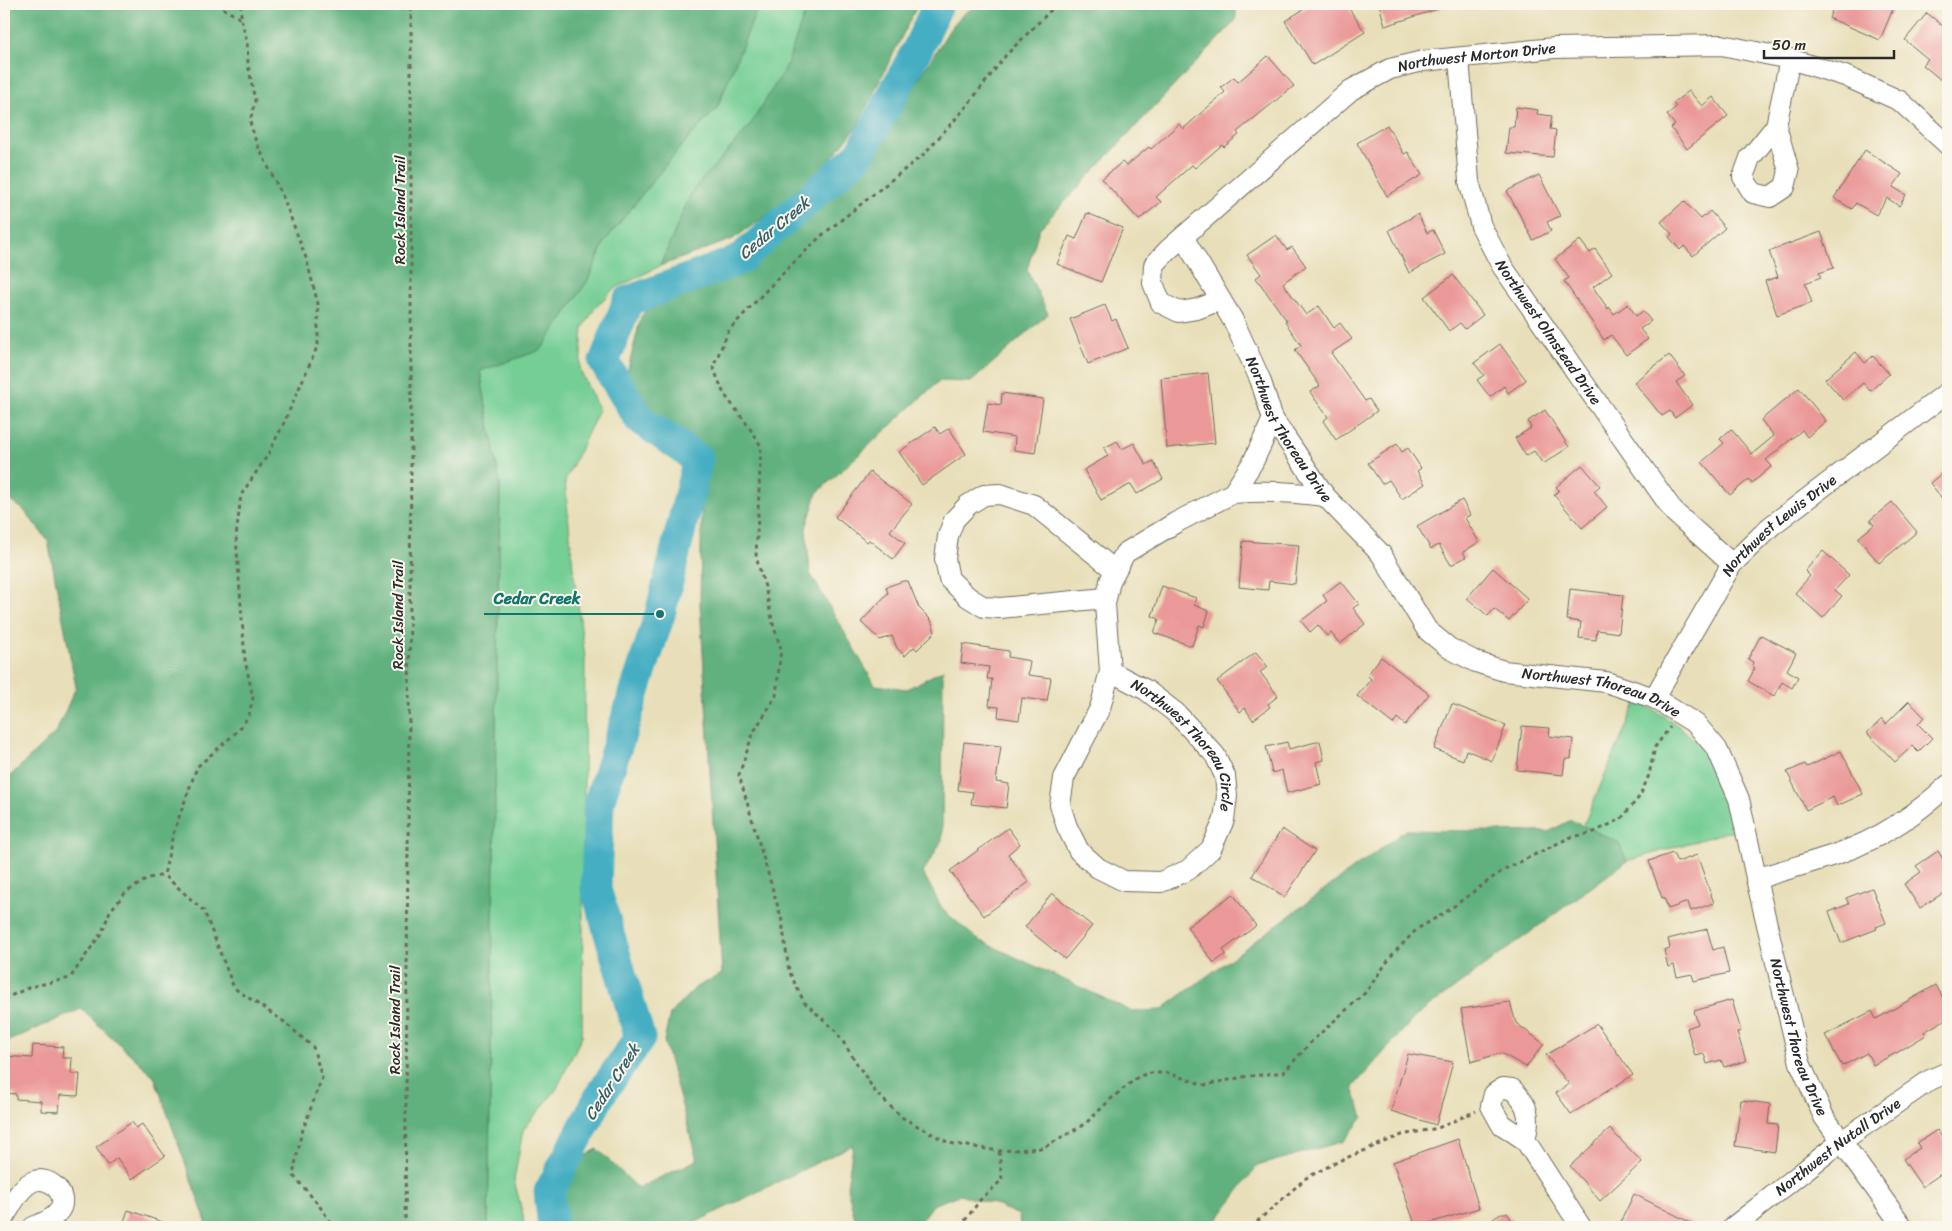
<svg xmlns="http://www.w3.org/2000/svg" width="1952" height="1231" viewBox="0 0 1952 1231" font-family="Sriracha,sans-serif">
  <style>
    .green { fill: #75ce94; stroke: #507c60 }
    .forest { fill: #60b17e; stroke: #466e54 }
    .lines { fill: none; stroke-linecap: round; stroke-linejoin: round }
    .river { stroke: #44aec3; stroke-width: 31 }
    .building { fill: #ea9998 }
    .street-casing { stroke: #6d6a5d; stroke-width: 22 }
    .path { stroke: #6d6a5d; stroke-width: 3; stroke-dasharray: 4 4; stroke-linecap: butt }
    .street { stroke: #fff; stroke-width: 20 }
    .labels { text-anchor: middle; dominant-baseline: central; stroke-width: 4; stroke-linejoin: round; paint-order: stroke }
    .street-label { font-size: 15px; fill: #2b2b2b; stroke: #fbf7ec }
    .water-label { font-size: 16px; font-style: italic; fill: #355f68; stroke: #fbf7ec }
    .leader { fill: none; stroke: #0f766e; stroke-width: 2 }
    .callout-dot { fill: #0f766e; stroke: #fbf7ec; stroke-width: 2 }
    .callout-label { font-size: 16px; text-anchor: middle; font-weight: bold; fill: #0f766e; stroke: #fbf7ec; stroke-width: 4; stroke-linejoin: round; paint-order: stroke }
  </style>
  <rect width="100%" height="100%" fill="#fbf7ec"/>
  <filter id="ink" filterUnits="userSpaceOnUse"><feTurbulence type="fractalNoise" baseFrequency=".02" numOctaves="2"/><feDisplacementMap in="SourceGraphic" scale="10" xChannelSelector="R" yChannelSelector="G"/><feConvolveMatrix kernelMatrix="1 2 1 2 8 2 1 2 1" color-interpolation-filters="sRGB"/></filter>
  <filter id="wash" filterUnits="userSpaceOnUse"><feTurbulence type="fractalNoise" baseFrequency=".0096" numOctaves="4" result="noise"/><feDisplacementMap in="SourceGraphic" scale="20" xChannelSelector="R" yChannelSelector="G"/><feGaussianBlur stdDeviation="1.12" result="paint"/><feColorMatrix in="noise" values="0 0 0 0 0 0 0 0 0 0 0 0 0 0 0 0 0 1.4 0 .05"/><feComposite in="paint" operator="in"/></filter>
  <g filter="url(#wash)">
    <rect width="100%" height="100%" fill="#e8dfba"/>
    <path class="green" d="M759,4H808L787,67L749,127L692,191L660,266L614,289L595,308L583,328L580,370L599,410L565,481L573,568L585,657L582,1036L556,1090L523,1130L514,1180L523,1215L524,1227H488L500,485L480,371L541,349L588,280L605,241L676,152L717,108Z
      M1637,701C1671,718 1705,741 1720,778C1726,794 1729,813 1734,830L1627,861L1618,842L1583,826Z"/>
    <path class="forest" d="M4,4H759L717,108L676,152L605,241L588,280L541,350L480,371L500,485L488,1227H208L154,1076L81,1009L4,1043V782L56,732L76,687L48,541L23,509L4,497Z
      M808,4H918L856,128L824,167L780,206L733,239L660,266L692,191L749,127L786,67Z
      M1018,4H1236V20L1039,229L1027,270L1048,314L971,382L939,381L817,493L806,528L810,573L875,685L907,689L943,670L942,840L923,873L943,910L977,939L1131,1011L1161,1010L1406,830L1548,832L1571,820L1618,842L1627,861L1415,1017L1353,1087L1363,1117L1344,1141L1257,1166L1212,1227H1020L1019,1215L991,1203L959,1195L932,1205L919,1223L913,1227H857L847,1187L853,1145L686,1227H560C561,1205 561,1175 580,1160C585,1156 592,1152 597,1149L638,1188L697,1160L664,1041L670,1014L696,987L722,974L700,603L702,491L678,463L638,403L627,373L641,317L653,301L741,268L820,204L869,158L952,26C957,21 964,12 970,10C983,4 1007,11 1018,4Z"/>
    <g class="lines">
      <path class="river" d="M553,1227L549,1192L602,1092L640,1038L596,889L599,802L660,614L698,459L640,420L604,362L628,301L739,260L860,154L919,46L938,4"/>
    </g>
    <g id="blocks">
      <path class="building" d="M1312,4H1346L1365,32L1313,65L1285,21Z
        M1379,4H1441V8L1385,26Z
        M1835,4H1895L1880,40L1829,18Z
        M1927,13L1948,30V86L1923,65L1928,59L1905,40Z
        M1268,56L1294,86L1237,132L1239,135L1224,147L1222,145L1195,168L1192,165L1156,197L1161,202L1139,220L1102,179L1122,162L1126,166L1149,147L1151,149L1179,124L1183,129L1225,92L1221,87L1234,77L1238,82Z
        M1689,91L1702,106L1713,97L1728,116L1687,149L1671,128L1675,125L1667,115L1676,107L1673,103Z
        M1516,107L1538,110L1537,114L1552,116L1550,129L1556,130L1553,157L1506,153L1509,127H1514Z
        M1387,125L1404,154L1408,152L1422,175L1387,196L1357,143Z
        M1865,150L1902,174L1893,187L1906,195L1899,206L1887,198L1876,215L1856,203L1852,209L1834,198Z
        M1539,175L1560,216L1547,222L1551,231L1533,240L1507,191Z
        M1684,201L1701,219L1710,211L1725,228L1693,256L1684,246L1680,250L1669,237L1672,234L1661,222Z
        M1087,213L1123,228L1101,282L1057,264L1069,236L1076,239Z
        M1418,214L1427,233L1433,230L1445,254L1409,273L1389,230Z
        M1821,232L1834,268L1819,273L1821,277L1805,283L1812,303L1777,315L1765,281L1778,277L1769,251Z
        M1276,235L1287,250L1292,247L1306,266L1283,283L1306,315L1319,306L1334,328L1340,323L1352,339L1331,353L1365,401L1369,399L1377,411L1336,440L1323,421L1328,417L1310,392L1320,386L1295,350L1301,345L1285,322L1287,321L1256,278L1261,274L1247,255Z
        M1580,240L1590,253L1595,249L1612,273L1593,287L1608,309L1609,307L1614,314L1628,304L1636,316L1643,311L1651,321L1640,329L1648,339L1626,355L1611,335L1604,340L1564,281L1569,278L1555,259Z
        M1453,275L1483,315L1465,329L1460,323L1449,331L1424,297Z
        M1105,305L1112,321L1116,319L1128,348L1088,364L1070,319Z
        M1500,344L1526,380L1508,393L1504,386L1490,397L1477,380L1484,375L1474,363Z
        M1856,352L1865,363L1873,356L1889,374L1870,391L1863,383L1843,400L1825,379Z
        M1669,355L1685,376L1676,382L1692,405L1675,418L1670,411L1662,416L1634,382Z
        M1208,373L1215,443L1167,448L1161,378Z
        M1799,388L1826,421L1807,437L1802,430L1766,460L1772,466L1752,483L1749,479L1730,495L1702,462L1724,443L1720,439L1731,429L1752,454L1774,436L1761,420Z
        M1002,393L1043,399L1035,453L1014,450L1015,437L983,432L988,403L1001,405Z
        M1545,410L1569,447L1543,464L1534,451L1526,456L1515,438L1531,428L1528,421Z
        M935,427L940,434L949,428L966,454L922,485L899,452Z
        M1117,441L1122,449L1134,443L1146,465L1153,461L1163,479L1137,494L1131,484L1101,500L1084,470L1108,456L1104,448Z
        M1397,444L1402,452L1408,448L1421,468L1417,471L1425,484L1402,499L1389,480L1382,484L1368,463Z
        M1582,465L1600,486L1594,491L1607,507L1582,528L1554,495L1559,490L1556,487Z
        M1948,468V506L1930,483Z
        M870,472L912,504L890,531L905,543L893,559L869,540L867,542L835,517Z
        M1462,500L1470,515L1465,518L1479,542L1463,552L1466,557L1451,565L1439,545L1431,549L1417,526Z
        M1892,502L1917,532L1879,563L1858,538L1874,525L1870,520Z
        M1243,541L1299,545L1295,584L1269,581L1268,590L1239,587Z
        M1823,551L1849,575L1835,590L1842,596L1823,618L1795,593L1810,576L1805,571Z
        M1493,568L1528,599L1509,621L1494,609L1488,616L1467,598Z
        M903,581H908L919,608L931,620L935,632L917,650L914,647L905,656L897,648L892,636L880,640L861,622L888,593L886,587Z
        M1341,581L1359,604L1353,608L1365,624L1340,644L1331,633L1327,636L1318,625L1310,632L1301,621L1327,601L1323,595Z
        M1162,586L1196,598L1194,605L1209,611L1204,627L1199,625L1192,646L1154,633L1159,619L1152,616Z
        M1570,589L1623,595L1619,633L1597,630L1596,640L1579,638L1581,622L1567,620Z
        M1761,635L1796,653L1787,670L1798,677L1792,688L1782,682L1774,696L1748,681L1755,668L1752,665L1753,662L1748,659Z
        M963,644L1009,651L1008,657L1030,661L1028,675L1051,678L1047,701L1022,698L1019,720L998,717L999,707L989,706L992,679H987L989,667L961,663Z
        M1256,652L1268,667L1260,672L1278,696L1268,704L1270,707L1253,720L1245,708L1240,712L1217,681Z
        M1381,657L1429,694L1405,725L1397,718L1393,724L1357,696L1371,679L1367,675Z
        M1909,701L1924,717L1918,724L1932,738L1918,752L1912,746L1895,762L1867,733L1882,719L1886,724Z
        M1452,704L1506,725L1492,761L1466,750L1463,760L1434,749Z
        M1522,726L1550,728L1549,736L1573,739L1571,759H1565L1563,775L1517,770Z
        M1320,741L1324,760L1316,762L1321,784L1287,793L1282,770L1272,773L1266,747L1287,742L1289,749Z
        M964,742L1001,746L996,782L1009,784L1006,808L971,804L973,792L958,790Z
        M1841,751L1863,794L1837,806L1833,797L1806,810L1787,772L1805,764L1807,767Z
        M1008,828L1020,844L1008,854L1029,882L984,916L950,871Z
        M1282,829L1315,851L1285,897L1252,876Z
        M1938,851L1948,867V890L1920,908L1904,884L1921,872L1916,866Z
        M1673,853L1677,862L1697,855L1714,903L1691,911L1688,902L1668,909L1664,897L1662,898L1649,861Z
        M1872,888L1886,923L1876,927L1877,929L1841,943L1829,912L1849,904L1846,898Z
        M1052,893L1092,926L1065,959L1025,927Z
        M1233,894L1256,926L1223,950L1226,954L1214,963L1187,927Z
        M1707,929L1713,950L1723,947L1729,973L1694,981L1692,974L1677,977L1674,965L1668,967L1664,950L1670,948L1668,939Z
        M1936,985L1948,1007V1018L1924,1032L1926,1035L1898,1052L1873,1065L1867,1053L1842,1066L1825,1035L1872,1011L1876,1019Z
        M1732,1000L1741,1031L1737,1032L1746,1061L1724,1067L1721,1060L1707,1064L1704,1054L1695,1056L1687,1028L1698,1024L1694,1011Z
        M1510,1002L1516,1023L1544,1044L1526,1067L1501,1053L1471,1062L1461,1009Z
        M1597,1024L1633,1075L1571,1114L1556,1093L1569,1084L1546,1055Z
        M33,1045L63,1047L62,1058H72L71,1074H80L78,1096L60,1095L59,1112L41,1111V1101L16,1099V1094L4,1093V1056L32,1058Z
        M1408,1054L1453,1062L1436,1125L1391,1111Z
        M1741,1100L1770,1104L1768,1124L1778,1125L1775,1152L1735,1146Z
        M132,1122L136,1128L142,1124L165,1156L132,1179L117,1158L108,1165L96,1147Z
        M1610,1129L1642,1162L1600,1201L1570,1166Z
        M1937,1130L1948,1146V1169L1922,1187L1903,1159L1920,1148L1917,1143Z
        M1458,1139L1479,1208L1416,1227L1393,1162Z
        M1634,1194L1699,1227H1618Z
        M128,1210L171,1225L170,1227H122Z
        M1501,1213H1507L1516,1227H1483Z"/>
    </g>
  </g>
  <g filter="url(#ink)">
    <use href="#blocks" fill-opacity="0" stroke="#6d6a5d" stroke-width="1"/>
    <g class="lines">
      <g class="street-casing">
        <g id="street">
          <path id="s1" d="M1459,58L1469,181L1481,226L1502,266L1674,512L1732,564"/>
          <path d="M1776,126L1789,171L1785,187L1770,197L1753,193L1743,177L1750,158L1776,126L1790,59"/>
          <path id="s2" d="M1183,237L1234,322L1260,379L1273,419L1325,496L1381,554L1427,630L1449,648L1476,662L1504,671L1606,682L1654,698L1696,724L1717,749L1739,799L1758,887L1800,1063L1824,1117L1903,1227"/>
          <path id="s3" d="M1221,300L1197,309L1179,312L1161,303L1153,283L1154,265L1168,250L1351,90L1390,69L1423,61L1554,48L1722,45L1790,59L1845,76L1900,101L1948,145"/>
          <path d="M1233,493C1265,490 1294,492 1325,496"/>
          <path d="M1106,598L1000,608L984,607L968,597L949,579L945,559L948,536L954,520L968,505L984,495L1000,494L1034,505L1112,568L1114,573"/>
          <path id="s4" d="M1110,671L1146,690L1176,713L1215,755L1225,776L1227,796L1224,820L1211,849L1188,870L1161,882L1124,881L1098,868L1079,851L1067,827L1060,805L1064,778L1100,708L1110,671L1105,604L1110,581L1125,553L1175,523L1233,493L1253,462L1273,419"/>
          <path id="s5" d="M1654,698L1732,564L1771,526L1948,392"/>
          <path d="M1756,879C1789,868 1824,860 1855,847C1890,832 1920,811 1948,785"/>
          <path d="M1503,1088L1512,1089C1529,1105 1531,1117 1525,1140L1501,1124L1491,1106L1494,1094Z"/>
          <path d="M1525,1140L1581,1227"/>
          <path d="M4,1217C12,1205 20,1186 34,1181C50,1175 70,1196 59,1211C53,1220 42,1223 33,1227"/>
          <path id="s6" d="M1733,1227L1842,1141L1930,1080L1948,1072"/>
        </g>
      </g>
      <path class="path" d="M216,4L241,19
        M241,4V19L247,41L248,64L255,101L250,122L256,142L283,197L306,258L318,304V345L283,425L267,456L241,495L236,537L245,660L253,698L249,715L239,730L197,767L173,834L164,875L204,911L234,988L283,1021L313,1047L322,1078L301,1135L293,1175L318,1204L334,1227
        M1057,4L1006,55L967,106L924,154L821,236L776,280L729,330L713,367L724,394L747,424L761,446L756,557L765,587L773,624L781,649L776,696L753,733L739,775L782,921L789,971L804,1002L836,1031L876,1093L903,1118L949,1143L999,1151L1043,1148L1085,1124L1112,1098L1139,1076L1151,1073H1167L1205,1085L1243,1077L1284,1072L1313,1040L1366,992L1392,955L1417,929L1446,912L1503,870L1571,837L1592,833L1621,819L1640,796L1649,775L1655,747L1670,727
        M4,999L30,987L70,978L102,932L110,911L126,892L149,878L164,875
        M405,1227L411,464V4
        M960,1227L981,1199L1002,1180L999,1151
        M1251,1227L1306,1178L1341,1160L1402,1135L1438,1128L1476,1111"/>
      <use href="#street" class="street"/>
    </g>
  </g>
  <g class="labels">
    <g class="street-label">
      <text stroke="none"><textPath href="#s3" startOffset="499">Northwest Morton Drive</textPath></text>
      <text transform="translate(400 210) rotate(-90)">Rock Island Trail</text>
      <text stroke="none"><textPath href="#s1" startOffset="296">Northwest Olmstead Drive</textPath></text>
      <text stroke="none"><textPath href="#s2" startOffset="220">Northwest Thoreau Drive</textPath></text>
      <text stroke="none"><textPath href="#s5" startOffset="216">Northwest Lewis Drive</textPath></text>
      <text transform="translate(398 615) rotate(-90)">Rock Island Trail</text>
      <text stroke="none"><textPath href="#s2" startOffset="655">Northwest Thoreau Drive</textPath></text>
      <text stroke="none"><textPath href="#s4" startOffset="110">Northwest Thoreau Circle</textPath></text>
      <text transform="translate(395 1020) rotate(-90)">Rock Island Trail</text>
      <text stroke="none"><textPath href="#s2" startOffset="1090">Northwest Thoreau Drive</textPath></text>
      <text stroke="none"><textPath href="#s6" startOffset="132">Northwest Nutall Drive</textPath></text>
    </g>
    <g class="water-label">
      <text transform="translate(774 228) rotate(-40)">Cedar Creek</text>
      <text transform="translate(612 1082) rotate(-57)">Cedar Creek</text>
    </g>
  </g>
  <path class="leader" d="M660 614L591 614H484"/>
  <circle class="callout-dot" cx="660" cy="614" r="5"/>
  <g class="callout-label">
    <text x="537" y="604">Cedar Creek</text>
  </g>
  <rect width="1952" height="1231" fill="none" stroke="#fbf7ec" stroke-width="20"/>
  <path d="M1764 50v8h130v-8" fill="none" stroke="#2b2b2b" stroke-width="2.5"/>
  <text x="1772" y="50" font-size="15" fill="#2b2b2b" stroke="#fbf7ec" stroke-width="4" paint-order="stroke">50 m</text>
</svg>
